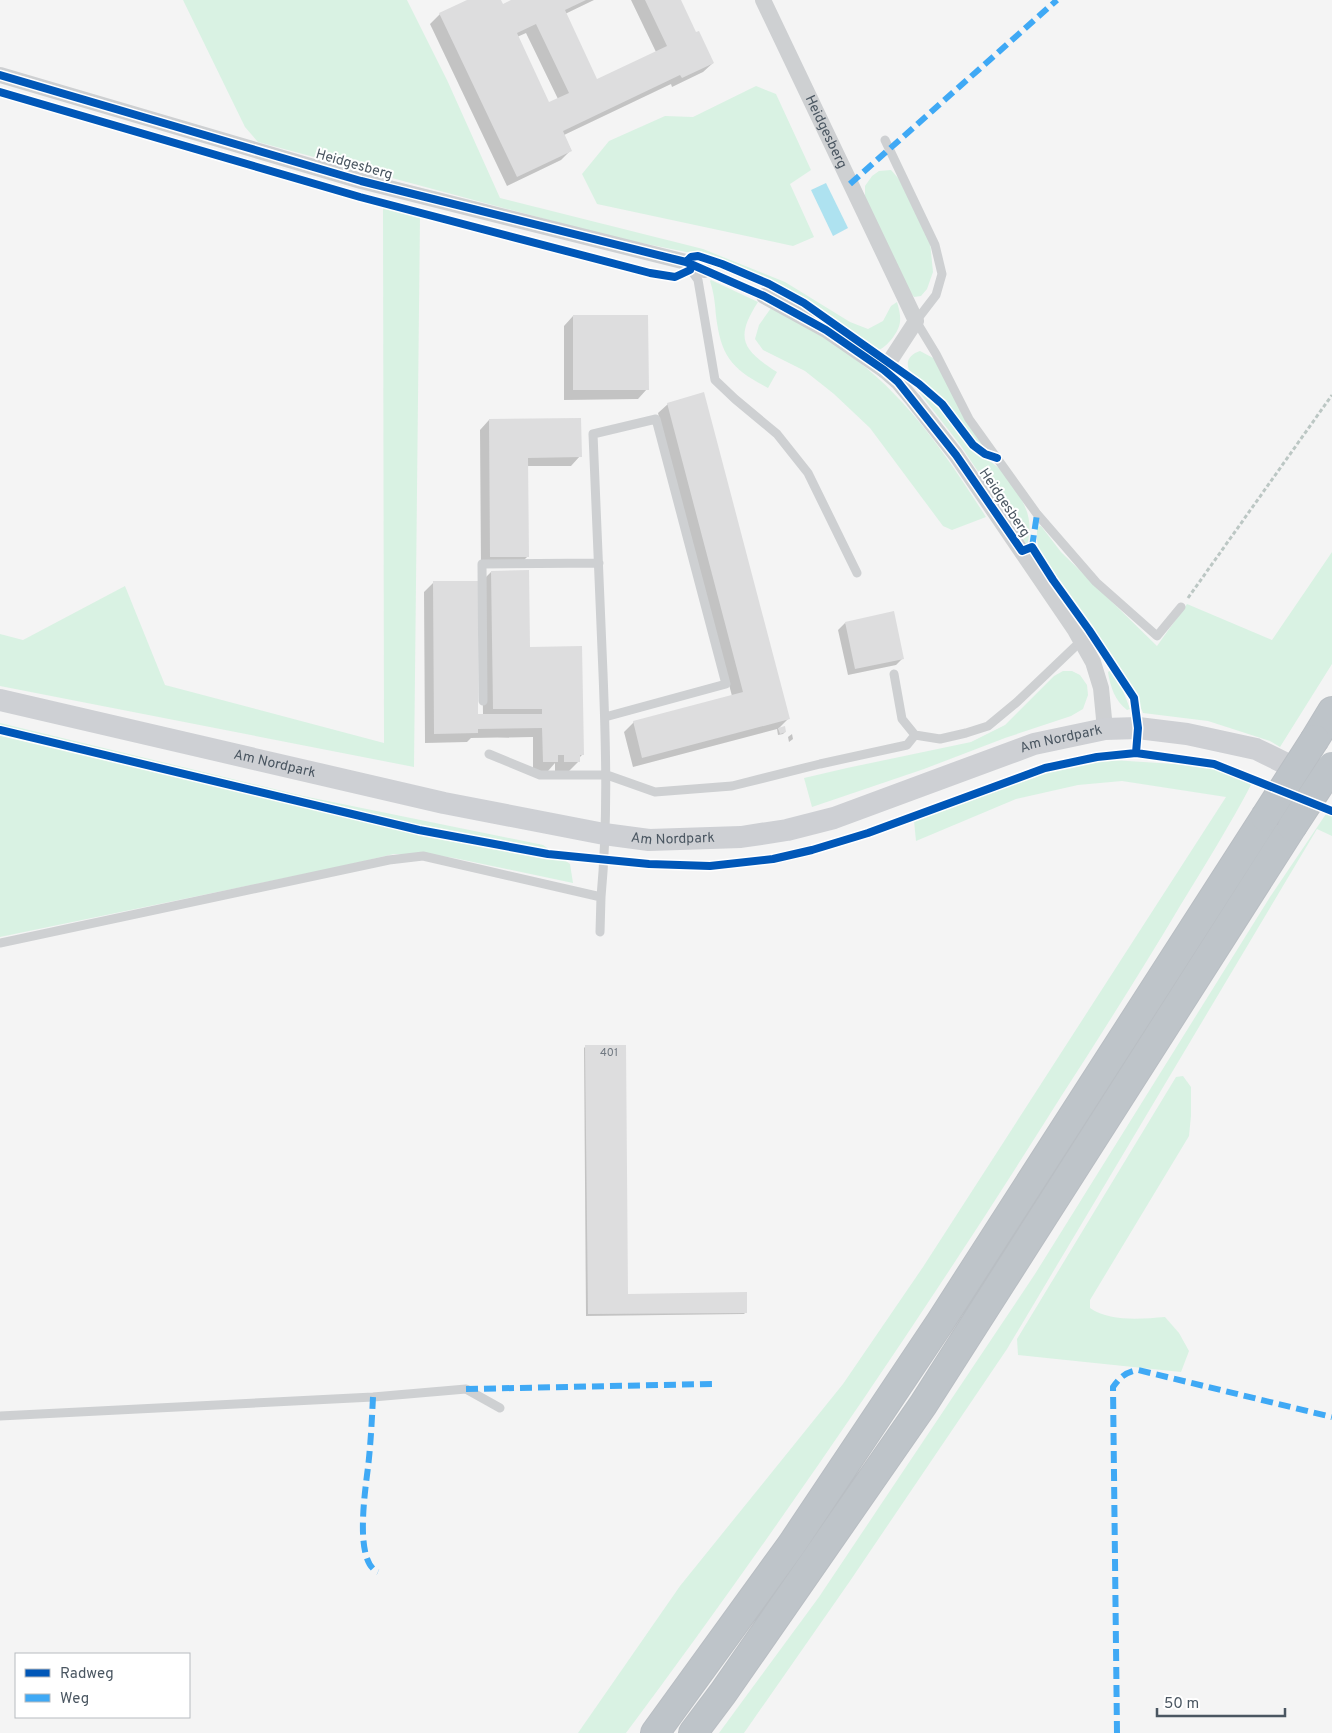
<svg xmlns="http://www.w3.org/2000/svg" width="1332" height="1733" viewBox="0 0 1332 1733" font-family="Overpass,sans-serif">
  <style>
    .green { fill: #d9f2e3 }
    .water { fill: #aee2f0 }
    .shadow { fill: #0003; fill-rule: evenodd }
    .building { fill: #ddddde; fill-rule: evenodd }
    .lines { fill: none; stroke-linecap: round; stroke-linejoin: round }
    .highway-casing { stroke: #b9bec3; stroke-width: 30 }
    .path { stroke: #bcc7c4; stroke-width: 3; stroke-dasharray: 4 2.5; stroke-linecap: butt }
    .lane { stroke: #ced0d2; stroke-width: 9 }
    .street { stroke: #ced0d2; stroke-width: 16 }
    .secondary { stroke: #ced0d4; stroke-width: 22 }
    .highway { stroke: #bec4c9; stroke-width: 28 }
    .highway-bridge-casing { stroke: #b9bec3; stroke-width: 30; stroke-linecap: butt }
    .highway-bridge { stroke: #bec4c9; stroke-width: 28 }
    .quiet { stroke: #3fa9f5; stroke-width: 6; stroke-dasharray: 12 6; stroke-linecap: butt }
    .cycleway-casing { stroke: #fff; stroke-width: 11 }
    .cycleway { stroke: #0057b8; stroke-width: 8 }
    .labels { text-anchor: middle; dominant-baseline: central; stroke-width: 4; stroke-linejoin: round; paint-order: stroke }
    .number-label { font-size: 11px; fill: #707881 }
    .street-label { font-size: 14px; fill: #4a5661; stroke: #fff }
  </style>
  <rect width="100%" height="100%" fill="#f4f4f4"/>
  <path class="green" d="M183,0H407L447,80L500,198L703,249L785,282L850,322L868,329L883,321L891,306L897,302C902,319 902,326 891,340C887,344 884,348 878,350L834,318L791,292L743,270L706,256L612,237L258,142L245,127Z
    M756,86L776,94L811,170L790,184L814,237L793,246L597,204L582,174L609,141L665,116L693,117Z
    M891,170L899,179L930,242L933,272L927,289L921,296L914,297L908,289L865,205V186L872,176L879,171Z
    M383,207L420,216L414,767L0,686V634L23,640L125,586L165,685L384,743Z
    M711,280L758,302C734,339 743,350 777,372L768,388C732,369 721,357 716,316C715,303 714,293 710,281Z
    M771,308L776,309C799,323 823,336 844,351C905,393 947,456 986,517L952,530L943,526L870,428L834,394L805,371L763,350L755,339L759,325Z
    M920,351L935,359L968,424L985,449L978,447L953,412L938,395L925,386L909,370C905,360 911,354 920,351Z
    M919,392H923C942,406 953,425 968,443C976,453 985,457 995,465C1002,470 1007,478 1012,485C1026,504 1034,521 1027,545L961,446Z
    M1041,526L1061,552L1157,646L1187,604L1272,640L1332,552V664L1280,747L1270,741L1208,721L1143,713L1132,687L1118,664L1039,551L1037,540V527Z
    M1111,670L1120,683L1130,709L1127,710C1115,701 1110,686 1108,672Z
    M1063,671H1072L1080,675L1087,685L1088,695L1083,709L1071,716L1005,738L924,769L812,807L804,778L847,768L971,742L1005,725L1054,676Z
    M0,723L303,796L543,845L570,864L573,883L454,858L433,855L394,854L338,867L0,937Z
    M1112,760L1175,764L1212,768L1252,783C1230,825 1205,865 1180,906C1142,970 1102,1033 1062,1095C925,1313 780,1526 626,1733H578L680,1586L843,1384L923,1267L1226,797L1122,781L1078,785L1016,799L916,841L914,821L1040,774L1069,766Z
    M1328,811L1332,813V836L1317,829L1007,1349L850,1581L744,1733H719L819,1597L1035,1274L1270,897Z
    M1183,1076L1191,1087V1116L1189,1136L1090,1300V1308C1110,1322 1141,1319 1165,1317L1179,1333L1189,1351L1181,1372L1018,1355L1017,1339L1176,1077Z"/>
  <path class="water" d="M826,183L848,228L833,236L811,190Z"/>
  <path class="shadow" d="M470,0H499L502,6L514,0H594L565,14L597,81L656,52L631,0H679L695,34L713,63L703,72L672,87L671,84L564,135L571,150L561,160L507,186L430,24L440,14ZM526,33L558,99L549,104L517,37Z
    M573,316L647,389L638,399L564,400V326Z
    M668,404L788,719L778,729L785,732L783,734L778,735L777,729L633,767L624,732L634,722L732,696L658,413Z
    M489,420L580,456L571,466H527L528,556L518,566H481L480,430Z
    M491,572L583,754L579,758V761L569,771H555V763L548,771H533V737L471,738L467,742L425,743L424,592L434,582L477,715H483L481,582Z
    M845,623L903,658L896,665L848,675L838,630Z
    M792,734L793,739L789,742L788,737Z
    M586,1046L627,1295L746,1312L744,1314L586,1316L584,1048Z"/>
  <path class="building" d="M467,0H501L503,4L511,0H586L565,10L597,79L667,46L645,0H681L696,32L699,31L714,63L682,78L680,75L563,131L572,151L517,177L439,13ZM536,24L569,93L549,102L517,33Z
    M573,315H648L649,390H573Z
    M704,392L790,719L642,758L633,721L743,692L667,403Z
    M581,418L582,457L528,458L529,557H490L489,419Z
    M529,570L530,647L582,646L584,755H580V762H564V755H558V762H543L542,728L478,729V733L434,734L433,581H478V714H542V709H493L491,571Z
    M894,611L904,659L855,669L845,622Z
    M785,726L786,732L780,734L778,728Z
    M585,1045H626L628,1294L747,1292V1313L588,1314Z"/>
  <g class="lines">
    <g class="highway-casing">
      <path id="highway" d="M1315,739L1332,711
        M655,1733L792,1544L941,1321L1265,817
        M693,1733L723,1693L923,1405L1292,827"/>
    </g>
    <path class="path" d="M1188,598L1332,395"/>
    <path class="lane" d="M885,140L935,245L942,274L936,295L916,321L936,354L969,419L1037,514L1096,582L1157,636L1181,607
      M688,266L698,280L715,380L735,399L777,434L808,473L857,573
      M894,674L902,719L915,735L940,739L966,733L988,726L1017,702L1081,641
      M483,701L482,564L599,563
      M489,754L540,775H607L655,792L732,786L820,764L907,745L915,735
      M600,932L601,897
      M0,943L389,860L423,856L601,897C608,822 606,748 603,673C600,593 597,513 593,434L656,419L726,684L605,717
      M0,1416L373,1397L466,1389L500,1408"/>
    <g class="street">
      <path id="s1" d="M763,0L916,321L884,370"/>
      <path d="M0,75L361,181L686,262L704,270"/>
      <path d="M764,296L826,330L884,370L898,382L913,400L956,455L1075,630L1093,662L1101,688L1105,729"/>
    </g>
    <path class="secondary" id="s2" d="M0,700L444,803L604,834L649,840L741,837L787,830L834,818L1034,744L1105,729L1138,728L1187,734L1256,749L1311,776"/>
    <use href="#highway" class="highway"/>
    <g class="highway-bridge-casing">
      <path id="highway-bridge" d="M1265,817L1315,739
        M1292,827L1332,766"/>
    </g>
    <use href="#highway-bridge" class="highway-bridge"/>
    <path class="quiet" d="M850,184L1057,0
      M1032,547L1037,514
      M466,1389L712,1384
      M373,1397C372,1417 371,1438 369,1458C367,1481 352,1561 378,1572
      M1117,1733L1113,1387C1120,1377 1126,1372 1138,1370L1332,1417"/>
    <g class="cycleway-casing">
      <path id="cycleway" d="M0,75L361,181L686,262L764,296L826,330L884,370L898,382L956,455L1022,551L1032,547L1053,580L1089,630L1134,698L1138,728L1136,753
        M0,92L360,197L650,273L675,277L690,270
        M686,262L691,257L698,256L722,264L769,284L804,303L919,384L942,404L973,445L985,454L997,458
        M0,730L419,830L548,854L649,864L710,866L773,859L812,850L868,833L1045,768L1097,757L1136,753L1214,764L1332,811"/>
    </g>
    <use href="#cycleway" class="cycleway"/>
  </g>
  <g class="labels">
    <g class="number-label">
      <text x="609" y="1053">401</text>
    </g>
    <g class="street-label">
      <text stroke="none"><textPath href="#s1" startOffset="146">Heidgesberg</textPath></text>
      <text transform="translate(354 165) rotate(16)">Heidgesberg</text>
      <text transform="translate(1004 503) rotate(56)">Heidgesberg</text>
      <text stroke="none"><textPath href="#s2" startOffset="1092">Am Nordpark</textPath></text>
      <text stroke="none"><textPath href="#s2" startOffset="282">Am Nordpark</textPath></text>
      <text stroke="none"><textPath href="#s2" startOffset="688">Am Nordpark</textPath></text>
    </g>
  </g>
  <rect x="15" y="1653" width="175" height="65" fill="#ffffff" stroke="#b7bbc0"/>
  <rect x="25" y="1669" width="25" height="8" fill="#0057b8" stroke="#b7bbc0"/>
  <text x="60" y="1678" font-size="15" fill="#4a5661">Radweg</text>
  <rect x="25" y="1694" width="25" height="8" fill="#3fa9f5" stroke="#b7bbc0"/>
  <text x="60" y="1703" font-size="15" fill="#4a5661">Weg</text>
  <path d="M1157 1708v8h128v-8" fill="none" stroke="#4a5661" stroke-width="2.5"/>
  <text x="1164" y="1708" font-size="15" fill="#4a5661" stroke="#ffffff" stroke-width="4" paint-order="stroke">50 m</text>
</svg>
